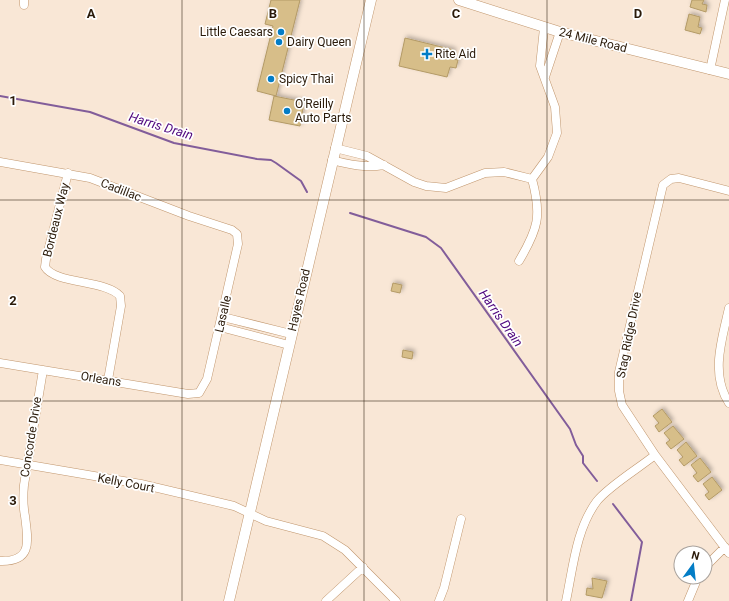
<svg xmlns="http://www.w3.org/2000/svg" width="729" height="601" viewBox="0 0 729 601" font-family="Roboto,sans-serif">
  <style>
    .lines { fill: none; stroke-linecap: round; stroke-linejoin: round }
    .stream { stroke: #825d9a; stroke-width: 2 }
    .building { fill: #d7be89; stroke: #b39a66; filter: url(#shadow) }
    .minor-casing { stroke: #c1966d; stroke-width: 9 }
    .tertiary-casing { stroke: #c1966d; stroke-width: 11 }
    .minor { stroke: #fff; stroke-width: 8 }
    .tertiary { stroke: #fff; stroke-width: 10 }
    .grid { fill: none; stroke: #2a1a09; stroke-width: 1; stroke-opacity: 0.55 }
    .poi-dot { fill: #037dc6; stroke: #fff; stroke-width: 1.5 }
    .labels { text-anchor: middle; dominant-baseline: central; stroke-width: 3.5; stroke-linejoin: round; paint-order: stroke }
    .poi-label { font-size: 12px; fill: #2a1a09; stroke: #fff; text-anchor: start }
    .street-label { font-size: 12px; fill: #2a1a09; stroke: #fff }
    .water-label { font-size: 13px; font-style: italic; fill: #50097f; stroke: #fff }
    .grid-label { font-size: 13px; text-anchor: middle; font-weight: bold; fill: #2a1a09; stroke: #fff; stroke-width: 3.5; stroke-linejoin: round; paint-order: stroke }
  </style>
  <defs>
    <filter id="shadow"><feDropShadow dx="2" dy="-2" stdDeviation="2" flood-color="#0004"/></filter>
  </defs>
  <rect width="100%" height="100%" fill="#f9e7d6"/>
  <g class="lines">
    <path class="stream" d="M0,96L90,112L174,143L257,159L271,160L276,163L301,181L307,192
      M350,213L426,237L441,248L570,429L576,445L583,456V463L597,481
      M613,504L642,542L631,601"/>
  </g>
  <path class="building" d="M271,0H300L276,96L257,91L273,26L265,24Z
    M692,0H704L702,4L707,5L706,12L690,7Z
    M689,14L700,17L698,27L702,28L700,34L685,30Z
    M405,38L454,50L452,59L458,60L456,68L450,67L447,77L399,66Z
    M274,96L304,102L300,126L269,120Z
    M393,283L402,285L400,293L391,291Z
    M403,350L413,352L412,359L402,357Z
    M662,409L672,422L659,432L655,426L659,423L653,416Z
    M673,426L684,439L671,449L666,443L670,440L664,433Z
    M686,442L697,456L684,466L679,460L683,457L677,450Z
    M700,458L711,472L698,482L693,476L697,473L691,465Z
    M712,477L722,490L709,500L705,495L709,492L703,484Z
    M592,578L607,581L602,598L586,595L587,588L593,589Z"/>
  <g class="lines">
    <g class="minor-casing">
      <path id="minor" d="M24,0V5
        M710,70L725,0
        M545,77L560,32
        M335,148L367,156L414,182L426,186L446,188L485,173L504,172L532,179
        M332,160C350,165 366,168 384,165
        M0,162L90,178L189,216L232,230L237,234L238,244L207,379L199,393L188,394L0,363
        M68,173L46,259L45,267C55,284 106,280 120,296L121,306L108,380
        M532,179L548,157L557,133L555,107L540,66L544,28
        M729,191L679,178L671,179L663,185L619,372V391L622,405L655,455L729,553
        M519,261C538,229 542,216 532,179
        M729,308C722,339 710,374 729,403
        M223,317L291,334
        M220,327L289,345
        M0,460L141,484L234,506L266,521L323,536L345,550L396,601
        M0,561C33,562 28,541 25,516C23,506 23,496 24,485L43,370
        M705,567L725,547
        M326,601L363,567
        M439,601L444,588L461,519
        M566,601C573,568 576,529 597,501C609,486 639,468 655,455
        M688,601L698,577"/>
    </g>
    <g class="tertiary-casing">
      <path id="tertiary" d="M459,0L560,32L729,74
        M229,601L371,0"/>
    </g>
    <use href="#minor" class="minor"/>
    <use href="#tertiary" class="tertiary"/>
  </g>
  <path class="grid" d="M182,0V601M364,0V601M547,0V601M0,200H729M0,401H729"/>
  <g class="poi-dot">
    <circle cx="281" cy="32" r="4"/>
    <circle cx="279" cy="42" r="4"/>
    <path d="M425 48h4v4h4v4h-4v4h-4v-4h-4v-4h4z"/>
    <circle cx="271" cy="79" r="4"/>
    <circle cx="287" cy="111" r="4"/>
  </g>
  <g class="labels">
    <g class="poi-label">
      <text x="273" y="32" text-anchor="end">Little Caesars</text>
      <text x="287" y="42">Dairy Queen</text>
      <text x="435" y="54">Rite Aid</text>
      <text x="279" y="79">Spicy Thai</text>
      <text x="295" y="104">O'Reilly<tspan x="295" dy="14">Auto Parts</tspan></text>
    </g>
    <g class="street-label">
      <text transform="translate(593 40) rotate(14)">24 Mile Road</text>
      <text transform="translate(121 190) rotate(21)">Cadillac</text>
      <text transform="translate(56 220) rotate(-76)">Bordeaux Way</text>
      <text transform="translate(299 300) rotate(-77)">Hayes Road</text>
      <text transform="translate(223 314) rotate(-77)">Lasalle</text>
      <text transform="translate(629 335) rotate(-79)">Stag Ridge Drive</text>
      <text transform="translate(101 379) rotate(9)">Orleans</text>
      <text transform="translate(31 437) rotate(-81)">Concorde Drive</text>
      <text transform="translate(126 483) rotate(11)">Kelly Court</text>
    </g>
    <g class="water-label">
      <text transform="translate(161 126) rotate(17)">Harris Drain</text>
      <text transform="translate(501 318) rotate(55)">Harris Drain</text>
    </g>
  </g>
  <g class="grid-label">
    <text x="91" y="18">A</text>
    <text x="273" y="18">B</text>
    <text x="456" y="18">C</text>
    <text x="638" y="18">D</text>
    <text x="13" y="105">1</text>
    <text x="13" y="305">2</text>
    <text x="13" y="505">3</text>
  </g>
  <g transform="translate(693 565) rotate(15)"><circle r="19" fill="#ffffff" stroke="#aaa39d"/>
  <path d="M0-3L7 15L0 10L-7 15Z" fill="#037dc6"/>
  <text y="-6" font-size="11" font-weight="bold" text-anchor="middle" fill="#2a1a09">N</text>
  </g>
</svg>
